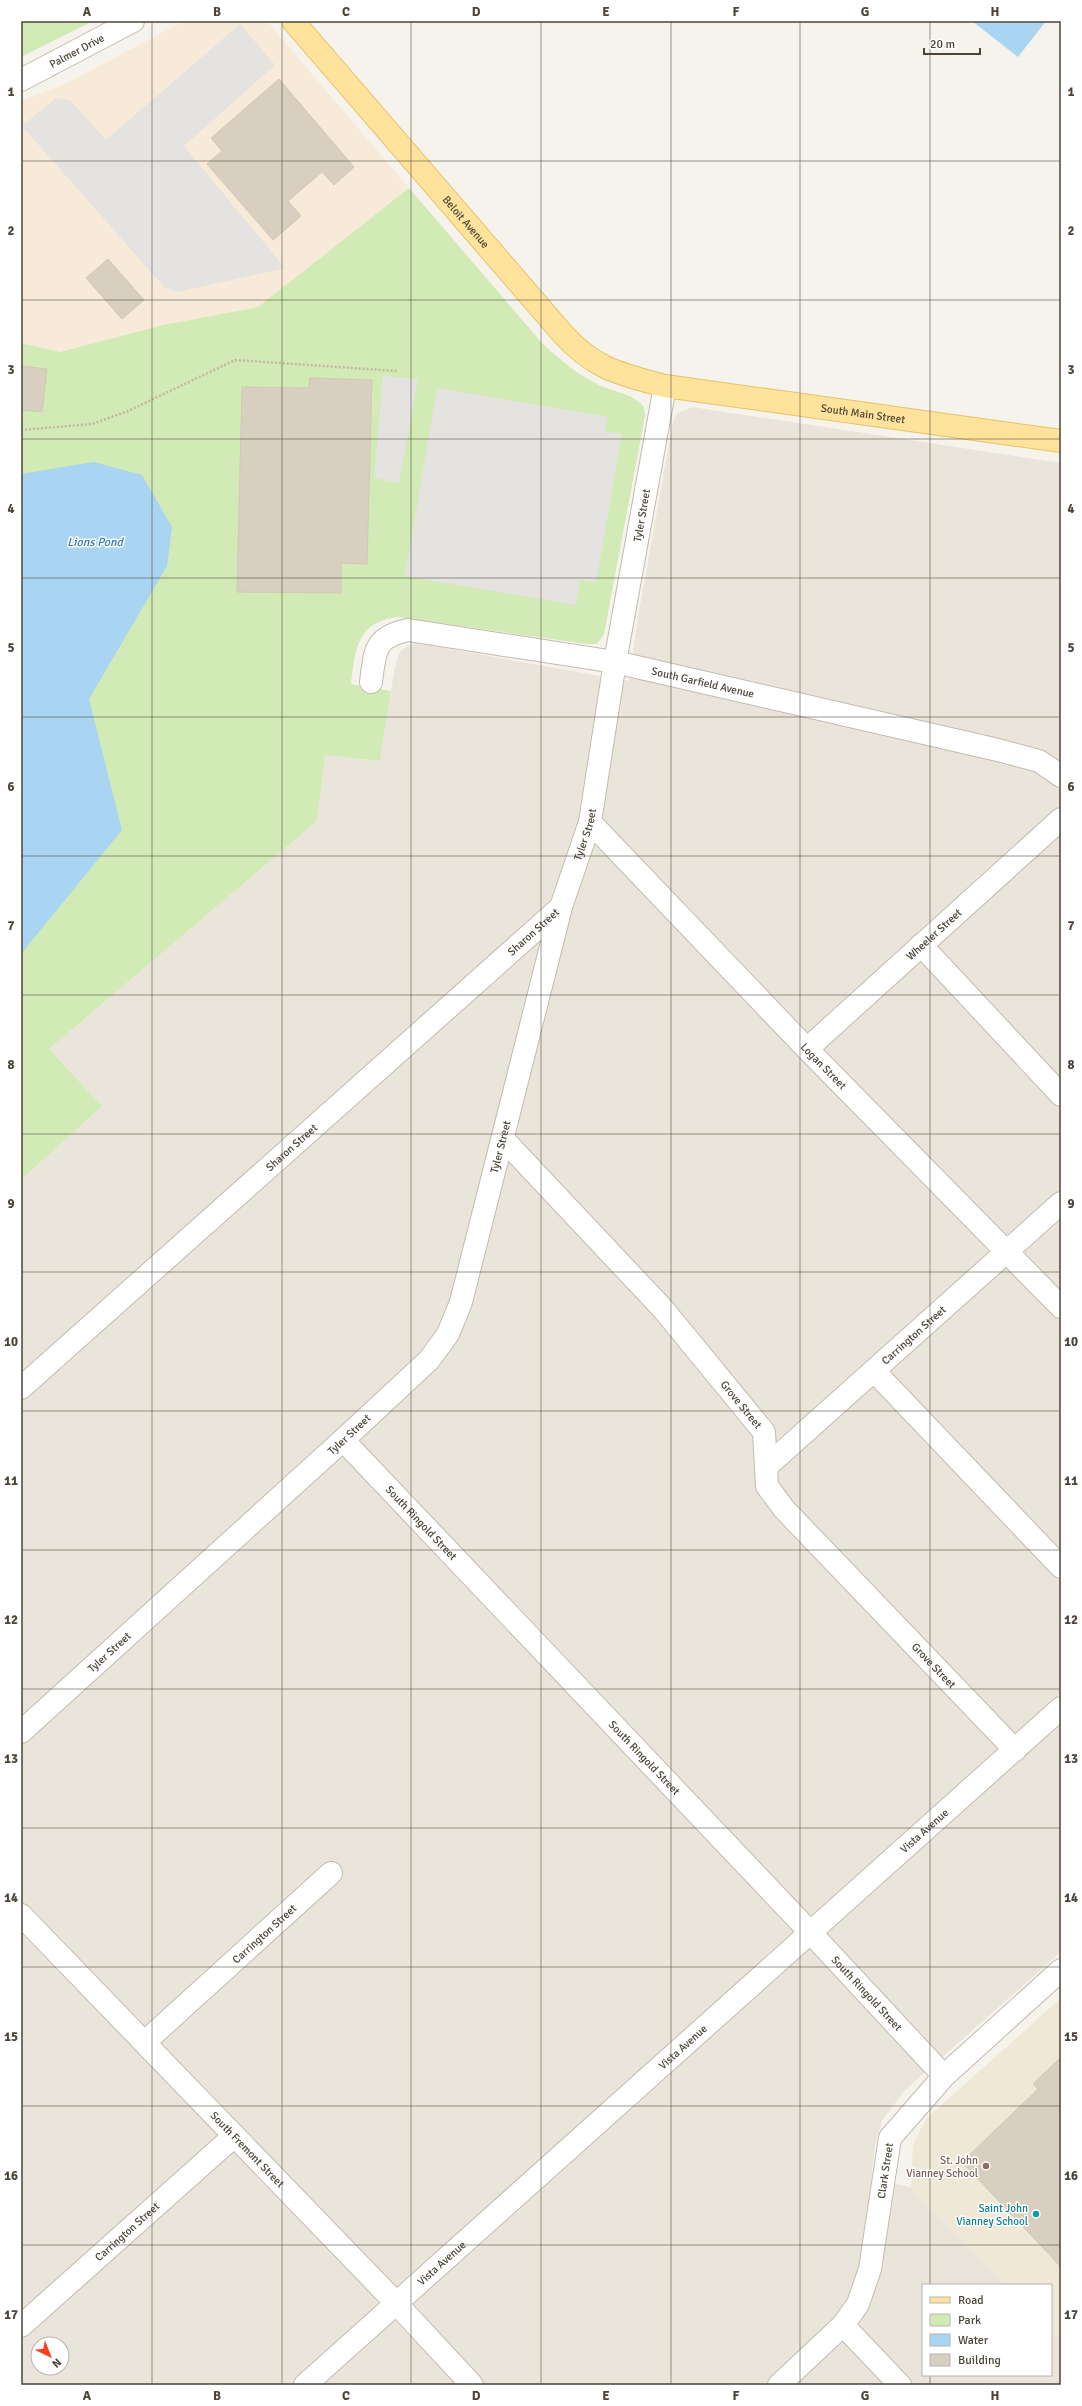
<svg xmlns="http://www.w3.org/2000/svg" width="1082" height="2406" viewBox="0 0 1082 2406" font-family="Signika,sans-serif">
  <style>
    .residential { fill: #eae5da; fill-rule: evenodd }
    .commercial { fill: #f7ead8 }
    .education { fill: #efe8d6 }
    .green { fill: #d2eab5 }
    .parking { fill: #e5e3e0 }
    .water { fill: #a9d4f2 }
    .building { fill: #d8cfc1; stroke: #d3c7b4 }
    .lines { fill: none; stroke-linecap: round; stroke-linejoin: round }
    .minor-casing { stroke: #c2bbae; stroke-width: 24 }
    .major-casing { stroke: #e6c16a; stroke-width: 24 }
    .path { stroke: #c4b79f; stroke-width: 2.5; stroke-dasharray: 2 2; stroke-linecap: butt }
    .minor { stroke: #fff; stroke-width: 22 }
    .major { stroke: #ffe39c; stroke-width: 22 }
    .grid { fill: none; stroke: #4b4439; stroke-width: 1; stroke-opacity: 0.55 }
    .education-dot { fill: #8d6e63; stroke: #fff; stroke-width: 1.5 }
    .culture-dot { fill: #0f9aa8; stroke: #fff; stroke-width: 1.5 }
    .labels { text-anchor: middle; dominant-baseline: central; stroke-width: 3; stroke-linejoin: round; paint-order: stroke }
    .street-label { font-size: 11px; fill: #4b4439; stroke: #fff }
    .education-label { font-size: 11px; fill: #785e54; stroke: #fff; text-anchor: end }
    .culture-label { font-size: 11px; fill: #0d838f; stroke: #fff; text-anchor: end }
    .water-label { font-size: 12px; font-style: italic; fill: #2e7ab2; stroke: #fff }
    .neatline { fill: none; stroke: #4b4439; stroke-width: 1.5 }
    .grid-label { font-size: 13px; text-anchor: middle; font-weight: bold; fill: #4b4439 }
  </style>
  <rect width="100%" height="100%" fill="#f6f3ec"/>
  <path class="residential" d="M692,407L1061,463V1952L904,2091L882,2121L876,2141L871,2179L911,2187L1006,2285H923V2375H1051V2331L1061,2342V2385H21V1180L102,1106L49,1049L317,821L325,755L380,761L394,672L399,653L406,647L416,643L629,681L638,617L673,422L677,413ZM38,2344H62V2368H38Z"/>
  <path class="commercial" d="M184,21H267L409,188L258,307L163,325L59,352L21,343V101L67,83Z"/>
  <path class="education" d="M1061,1998V2342L1051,2331V2285H1006L911,2187L913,2145L926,2119Z"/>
  <path class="green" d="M21,21H93L21,57Z
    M409,188L541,342C558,358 574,372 595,383C611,392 632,392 644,407L645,416L604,634L597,644H586L399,617C357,621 355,649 351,684L391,691L380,761L325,755L317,821L49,1049L102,1106L21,1180V343L60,352L163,325L258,307Z"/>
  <path class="parking" d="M240,24L275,65L184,146L285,268L177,292L165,288L22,126L56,98L71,101L106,140Z
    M383,376L418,379L399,483L374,478Z
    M437,388L608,417L605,431L622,434L596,582L580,580L576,605L405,576Z"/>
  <path class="water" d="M972,21H1046L1018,57Z
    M94,462L142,475L172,527L167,566L89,699L122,830L21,954V474Z"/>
  <path class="building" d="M279,79L354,167L334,185L322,172L288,201L301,216L273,240L207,164L222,151L211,138Z
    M108,259L144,300L122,319L86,278Z
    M21,366L47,369L42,412L21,410Z
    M310,378L372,380L367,564L341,563V593L237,592L242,387L309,388Z
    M1061,2057V2267L962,2162L1038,2089L1033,2084Z"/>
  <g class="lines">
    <g class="minor-casing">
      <g id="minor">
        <path id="s1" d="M21,80L133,21"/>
        <path id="s2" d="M371,682C375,651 374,637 408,630L615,662L998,750L1039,761L1061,776"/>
        <path id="s3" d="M590,822L807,1049L1061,1307"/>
        <path d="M921,945L1061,1095"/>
        <path id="s4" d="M807,1049L1061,819"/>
        <path id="s5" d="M503,1139L663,1309L764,1432L767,1486L784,1509L1015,1750"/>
        <path d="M874,1371L1061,1567"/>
        <path id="s6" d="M21,1388L561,907"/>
        <path id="s7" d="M343,1440L810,1932L944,2076"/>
        <path id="s8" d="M766,1467L1061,1203"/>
        <path id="s9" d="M21,1732L343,1440L429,1360L448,1334L461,1302L561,907L590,822L615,662L665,386"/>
        <path id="s10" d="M21,1915L396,2303L472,2385"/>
        <path id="s11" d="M145,2042L331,1873"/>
        <path d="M843,2325L900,2385"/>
        <path id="s12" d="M21,2326L233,2137"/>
        <path id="s13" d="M305,2385L1061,1708"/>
        <path id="s14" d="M779,2385L843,2325L858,2304L870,2269L890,2138L944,2076L1061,1970"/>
      </g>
    </g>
    <g class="major-casing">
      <g id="major">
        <path id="s15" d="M293,21L562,333C594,369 620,374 665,386L1061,441"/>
      </g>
    </g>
    <path class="path" d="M21,430L92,424L128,411L235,360L397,371"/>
    <use href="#minor" class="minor"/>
    <use href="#major" class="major"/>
  </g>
  <path class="grid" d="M152,21V2385M282,21V2385M411,21V2385M541,21V2385M671,21V2385M800,21V2385M930,21V2285M21,161H1061M21,300H1061M21,439H1061M21,578H1061M21,717H1061M21,856H1061M21,995H1061M21,1134H1061M21,1272H1061M21,1411H1061M21,1550H1061M21,1689H1061M21,1828H1061M21,1967H1061M21,2106H1061M21,2245H1061M930,2375V2385"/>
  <circle class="education-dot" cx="986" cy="2166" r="4"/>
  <circle class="culture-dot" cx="1036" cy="2214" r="4"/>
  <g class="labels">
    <g class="street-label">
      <text stroke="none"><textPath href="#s1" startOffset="63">Palmer Drive</textPath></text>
      <text stroke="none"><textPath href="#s15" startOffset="265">Beloit Avenue</textPath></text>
      <text stroke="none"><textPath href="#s15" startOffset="730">South Main Street</textPath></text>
      <text stroke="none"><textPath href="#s9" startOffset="1427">Tyler Street</textPath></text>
      <text stroke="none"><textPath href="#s2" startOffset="371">South Garfield Avenue</textPath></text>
      <text stroke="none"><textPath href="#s9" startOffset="1103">Tyler Street</textPath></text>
      <text stroke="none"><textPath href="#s6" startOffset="686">Sharon Street</textPath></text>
      <text stroke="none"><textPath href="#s4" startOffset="171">Wheeler Street</textPath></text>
      <text stroke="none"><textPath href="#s3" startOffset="338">Logan Street</textPath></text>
      <text stroke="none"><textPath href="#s6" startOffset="362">Sharon Street</textPath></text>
      <text stroke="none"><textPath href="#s9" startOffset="779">Tyler Street</textPath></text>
      <text stroke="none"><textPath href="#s8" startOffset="198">Carrington Street</textPath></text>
      <text stroke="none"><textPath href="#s5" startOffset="357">Grove Street</textPath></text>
      <text stroke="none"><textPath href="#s9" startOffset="443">Tyler Street</textPath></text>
      <text stroke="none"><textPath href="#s7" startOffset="114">South Ringold Street</textPath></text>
      <text stroke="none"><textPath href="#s9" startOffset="119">Tyler Street</textPath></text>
      <text stroke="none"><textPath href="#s5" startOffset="692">Grove Street</textPath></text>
      <text stroke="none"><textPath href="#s7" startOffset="438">South Ringold Street</textPath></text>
      <text stroke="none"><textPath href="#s13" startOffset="831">Vista Avenue</textPath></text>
      <text stroke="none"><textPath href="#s11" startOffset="161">Carrington Street</textPath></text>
      <text stroke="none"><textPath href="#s7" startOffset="762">South Ringold Street</textPath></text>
      <text stroke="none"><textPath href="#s13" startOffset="507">Vista Avenue</textPath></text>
      <text stroke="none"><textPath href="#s10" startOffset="326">South Fremont Street</textPath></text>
      <text stroke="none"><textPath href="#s14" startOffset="250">Clark Street</textPath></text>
      <text stroke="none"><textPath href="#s12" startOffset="142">Carrington Street</textPath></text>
      <text stroke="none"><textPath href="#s13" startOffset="183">Vista Avenue</textPath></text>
    </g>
    <g class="education-label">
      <text x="978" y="2160">St. John<tspan x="978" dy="13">Vianney School</tspan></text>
    </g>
    <g class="culture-label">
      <text x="1028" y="2208">Saint John<tspan x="1028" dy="13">Vianney School</tspan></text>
    </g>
    <g class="water-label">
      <text x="95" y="542">Lions Pond</text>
    </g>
  </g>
  <rect width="1082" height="2406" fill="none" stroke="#ffffff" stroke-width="44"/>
  <rect x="922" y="2284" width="130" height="92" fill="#ffffff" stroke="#b7b4b0"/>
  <rect x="930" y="2297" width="20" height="6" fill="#ffe39c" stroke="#b7b4b0"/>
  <text x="958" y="2304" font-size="12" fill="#4b4439">Road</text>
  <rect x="930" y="2314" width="20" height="12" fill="#d2eab5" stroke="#b7b4b0"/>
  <text x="958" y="2324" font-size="12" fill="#4b4439">Park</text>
  <rect x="930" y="2334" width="20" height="12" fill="#a9d4f2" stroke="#b7b4b0"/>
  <text x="958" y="2344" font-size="12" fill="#4b4439">Water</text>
  <rect x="930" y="2354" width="20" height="12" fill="#d8cfc1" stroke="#b7b4b0"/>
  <text x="958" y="2364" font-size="12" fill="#4b4439">Building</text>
  <g transform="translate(50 2356) rotate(137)"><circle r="19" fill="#ffffff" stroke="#b7b4b0"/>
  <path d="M0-3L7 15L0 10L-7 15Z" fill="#fc3f1d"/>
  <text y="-6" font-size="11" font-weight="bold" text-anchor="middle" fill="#4b4439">N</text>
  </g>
  <path d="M924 48v6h56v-6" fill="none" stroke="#4b4439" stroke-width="2"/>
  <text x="930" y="48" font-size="12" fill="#4b4439" stroke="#ffffff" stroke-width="3" paint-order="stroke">20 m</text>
  <rect x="22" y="22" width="1038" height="2362" class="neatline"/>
  <g class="grid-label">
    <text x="87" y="16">A</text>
    <text x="217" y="16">B</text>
    <text x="346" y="16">C</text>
    <text x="476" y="16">D</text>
    <text x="606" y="16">E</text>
    <text x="736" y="16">F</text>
    <text x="865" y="16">G</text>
    <text x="995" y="16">H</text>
    <text x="11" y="96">1</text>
    <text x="1071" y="96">1</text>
    <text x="11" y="235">2</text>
    <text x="1071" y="235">2</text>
    <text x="11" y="374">3</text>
    <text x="1071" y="374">3</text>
    <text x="11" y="513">4</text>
    <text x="1071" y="513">4</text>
    <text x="11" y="652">5</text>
    <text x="1071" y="652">5</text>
    <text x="11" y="791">6</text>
    <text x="1071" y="791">6</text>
    <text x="11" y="930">7</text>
    <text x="1071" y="930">7</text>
    <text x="11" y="1069">8</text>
    <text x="1071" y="1069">8</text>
    <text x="11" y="1208">9</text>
    <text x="1071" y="1208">9</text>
    <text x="11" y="1346">10</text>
    <text x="1071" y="1346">10</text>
    <text x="11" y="1485">11</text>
    <text x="1071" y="1485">11</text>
    <text x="11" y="1624">12</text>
    <text x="1071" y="1624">12</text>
    <text x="11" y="1763">13</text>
    <text x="1071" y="1763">13</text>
    <text x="11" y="1902">14</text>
    <text x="1071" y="1902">14</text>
    <text x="11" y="2041">15</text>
    <text x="1071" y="2041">15</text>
    <text x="11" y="2180">16</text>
    <text x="1071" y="2180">16</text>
    <text x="11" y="2319">17</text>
    <text x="1071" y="2319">17</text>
    <text x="87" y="2400">A</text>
    <text x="217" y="2400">B</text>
    <text x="346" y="2400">C</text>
    <text x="476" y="2400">D</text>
    <text x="606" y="2400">E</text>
    <text x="736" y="2400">F</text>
    <text x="865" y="2400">G</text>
    <text x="995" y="2400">H</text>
  </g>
</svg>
